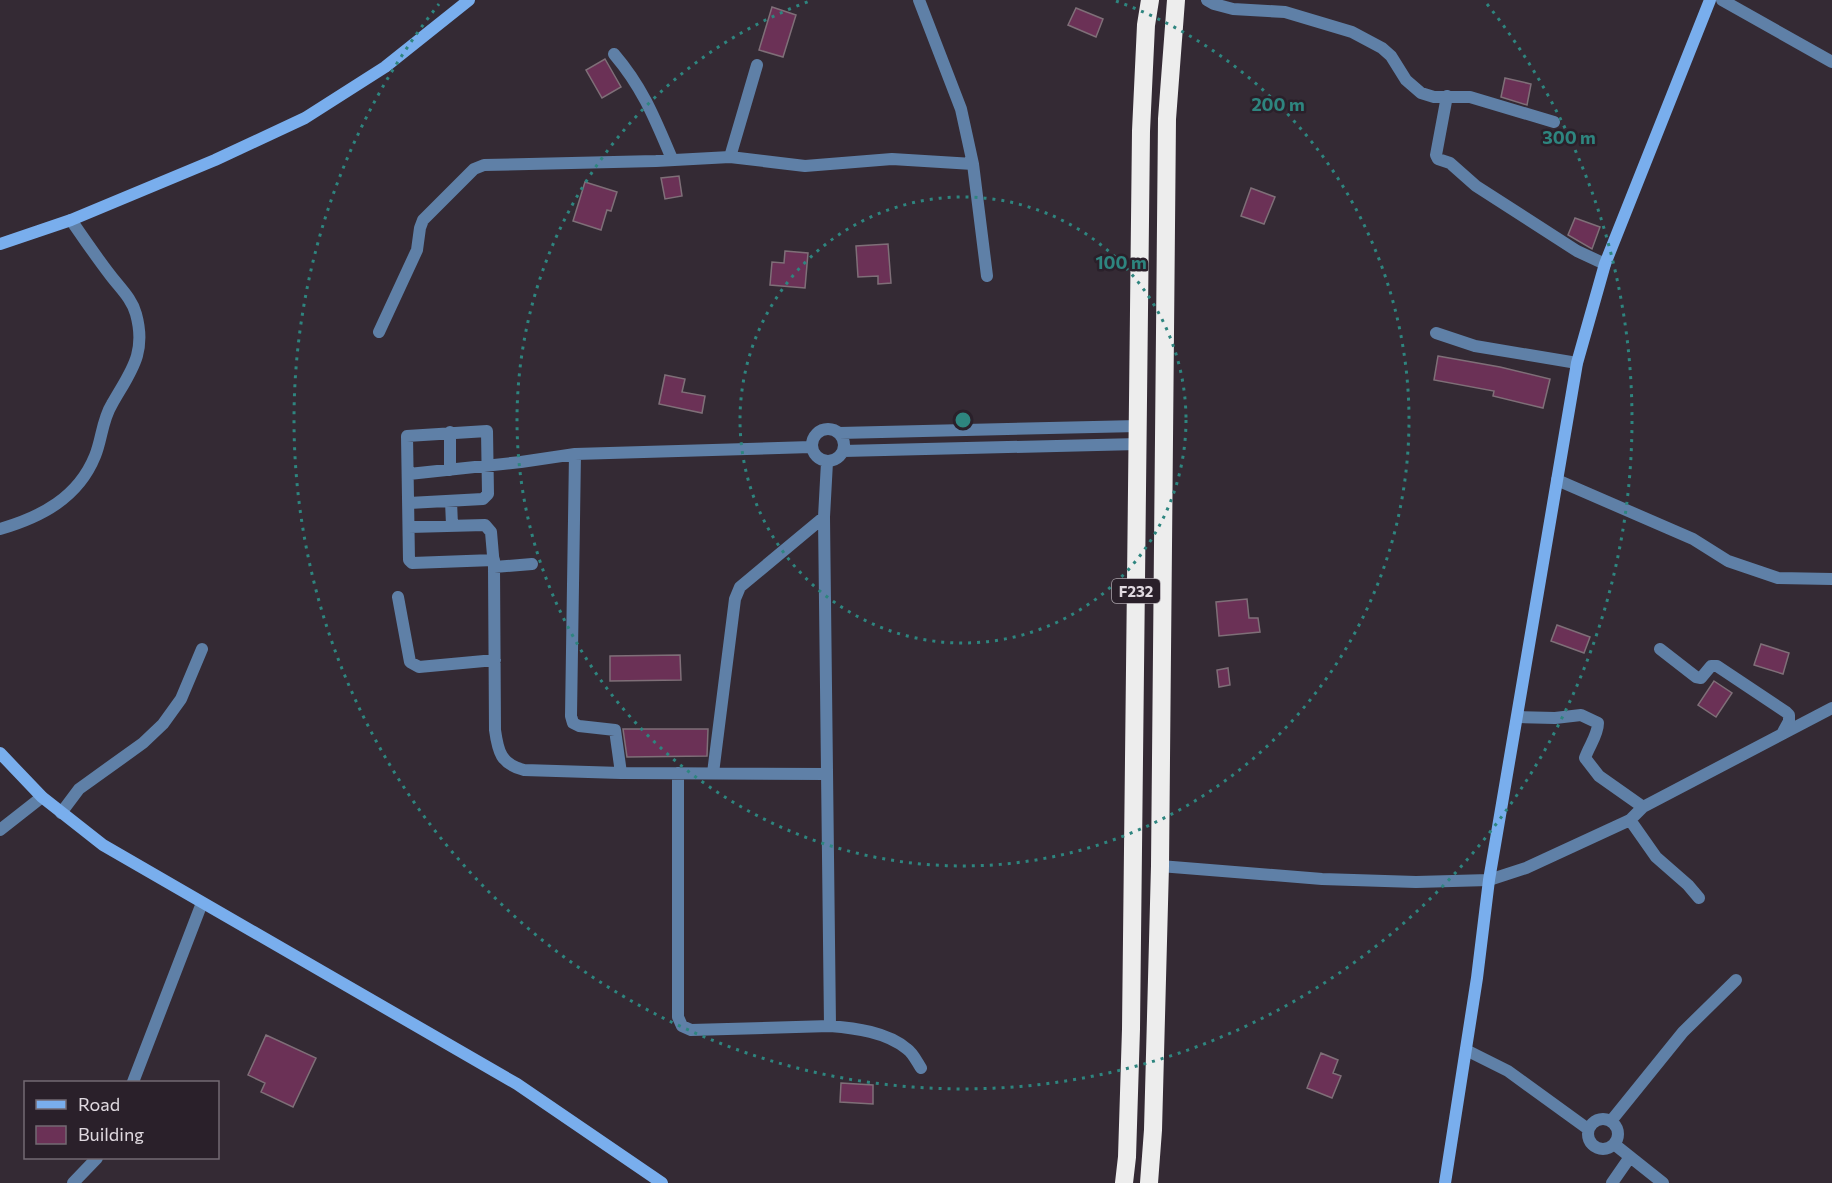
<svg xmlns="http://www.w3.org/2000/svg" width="1832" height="1183" viewBox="0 0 1832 1183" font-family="Commissioner,sans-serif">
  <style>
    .building { fill: #6b3156; stroke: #7f6f78; stroke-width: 1.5 }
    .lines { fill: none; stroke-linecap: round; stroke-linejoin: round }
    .street { stroke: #5f80a7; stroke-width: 12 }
    .secondary { stroke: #79aeed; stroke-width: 12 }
    .highway { stroke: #ededed; stroke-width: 18 }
    .ring { fill: none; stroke: #2e857f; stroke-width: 3; stroke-dasharray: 3 6 }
    .labels { text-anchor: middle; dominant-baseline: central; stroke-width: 5; stroke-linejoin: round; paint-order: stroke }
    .shield { fill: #2a202a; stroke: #a9a2a9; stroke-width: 1.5 }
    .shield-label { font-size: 15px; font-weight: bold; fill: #e0d9e0 }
    .centre { fill: #2e857f; stroke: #2a202a; stroke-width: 3 }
    .ring-label { font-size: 18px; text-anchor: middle; font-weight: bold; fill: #2e857f; stroke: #2a202a; stroke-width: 5; stroke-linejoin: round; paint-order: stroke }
  </style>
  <rect width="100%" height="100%" fill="#342a34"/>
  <path class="building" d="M772,7L796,15L783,57L759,50Z
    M1076,8L1103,19L1096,37L1068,25Z
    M605,59L621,87L602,98L586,70Z
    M1505,78L1531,84L1527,105L1501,97Z
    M679,176L682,196L665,199L661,178Z
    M585,182L617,192L611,211L607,210L601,230L573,221Z
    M1251,188L1275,197L1264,224L1241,216Z
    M1575,218L1600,227L1592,249L1568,235Z
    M888,244L891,283L878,284V276L858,277L856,246Z
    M785,251L808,253L805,288L770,285L772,262L784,263Z
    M1438,356L1500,367L1550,379L1543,408L1493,396L1494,391L1434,380Z
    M665,375L685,379L682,392L705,396L702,413L659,404Z
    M1247,599L1249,618H1258L1260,632L1219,636L1216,602Z
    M1557,625L1590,637L1584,653L1551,641Z
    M1761,644L1789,653L1783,674L1754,665Z
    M680,655L681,680L610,681V656Z
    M1228,668L1230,685L1219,687L1217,670Z
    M1714,681L1732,693L1716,717L1698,705Z
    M623,729H708L707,756L627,757Z
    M266,1035L316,1058L293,1107L261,1092L265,1083L248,1075Z
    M1321,1053L1338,1060L1333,1073L1341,1076L1332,1098L1307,1088Z
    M841,1083L873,1085V1104L840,1102Z"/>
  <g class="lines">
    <path class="street" d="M919,0L961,109L973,164L987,276
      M1207,0L1214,4L1233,9L1285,12L1352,32L1382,48L1391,56L1406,80L1421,93L1434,97H1470L1554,122
      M1722,0L1832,62
      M614,54C643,88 655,119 672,159
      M1447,96L1436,155L1438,159L1450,163L1476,186L1577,251L1605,264
      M730,157L757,65
      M379,332L417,250L420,228L423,220L474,169L484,165L656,161L730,157L805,166L892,159L973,164
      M1436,333L1475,346L1577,363
      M812 445a16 16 0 1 1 32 0a16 16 0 1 1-32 0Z
      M450,432V470
      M839,433L1138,426
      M843,451L1138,444
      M575,454L571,716L573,723L579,726L615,730L621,773
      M827,462L824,517L830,1026
      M409,474L521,462L575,454L811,447
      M1557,480L1693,539L1728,561L1778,578L1832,579
      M451,501L452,525
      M409,503L483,499L488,494L487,431L407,436L409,560L412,563L494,560
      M409,527L485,525L491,532L494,567L495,730C498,752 501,764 524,770L621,773L827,774
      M0,529C41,517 78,498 95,456C102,439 102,420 112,404C130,372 147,354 136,314C132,299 121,289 111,276C97,258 84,239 71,220
      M494,567L532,564
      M398,597L410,662L419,667L495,660
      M1660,649L1696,677L1701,678L1711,666H1717L1786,712L1789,715V721L1782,734
      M1518,717L1555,718L1581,715L1598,723C1598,735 1589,746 1585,758L1599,776L1643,807
      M678,773V1017L682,1026L691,1030L830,1026C855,1028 887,1032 907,1049C913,1053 917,1062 921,1068
      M713,773L735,599L740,587L824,517
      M61,813L79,789L143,743L163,724L181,699L202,649
      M1630,820L1656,857L1688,885L1699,898
      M0,830L42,797
      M1160,866L1322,879L1416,882L1489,880L1526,868L1630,820L1643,807L1832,708
      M1466,1050L1508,1071L1588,1129
      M133,1082L202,903
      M1588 1134a15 15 0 1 1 30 0a15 15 0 1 1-30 0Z
      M1611,1121L1683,1032L1736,980
      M1614,1144L1663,1183
      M73,1183L97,1158
      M1612,1183L1630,1157"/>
    <path class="secondary" d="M0,244L71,220L215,160L305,118L385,67L469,0
      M0,753L42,797L103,845L517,1084L662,1183
      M1445,1183L1477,978L1489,880L1577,363L1605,264L1710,0"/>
    <path class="highway" d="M1124,1183L1127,1157L1131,1029L1141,131L1146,25L1150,0
      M1149,1183L1153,1130L1160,866L1167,119L1176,0"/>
  </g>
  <g class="ring">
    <circle cx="963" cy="420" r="223"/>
    <path d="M1116 1A446 446 0 1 1 810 1"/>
    <path d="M1487 4A669 669 0 1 1 439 4"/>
  </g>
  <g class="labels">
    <rect class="shield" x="1112" y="579" width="48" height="24" rx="4.5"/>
    <g class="shield-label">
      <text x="1136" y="591">F232</text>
    </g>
  </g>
  <circle cx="963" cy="420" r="9" class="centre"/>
  <g class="ring-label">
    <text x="1278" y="111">200 m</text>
    <text x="1569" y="144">300 m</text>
    <text x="1121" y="269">100 m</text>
  </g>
  <rect x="24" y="1081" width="195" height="78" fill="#2a202a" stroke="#736a73" stroke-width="1.5"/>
  <rect x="36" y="1100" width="30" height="9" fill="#79aeed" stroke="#736a73" stroke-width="1.5"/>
  <text x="78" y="1111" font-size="18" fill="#e0d9e0">Road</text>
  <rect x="36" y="1126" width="30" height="18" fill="#6b3156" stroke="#736a73" stroke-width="1.5"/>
  <text x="78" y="1141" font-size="18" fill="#e0d9e0">Building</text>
</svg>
